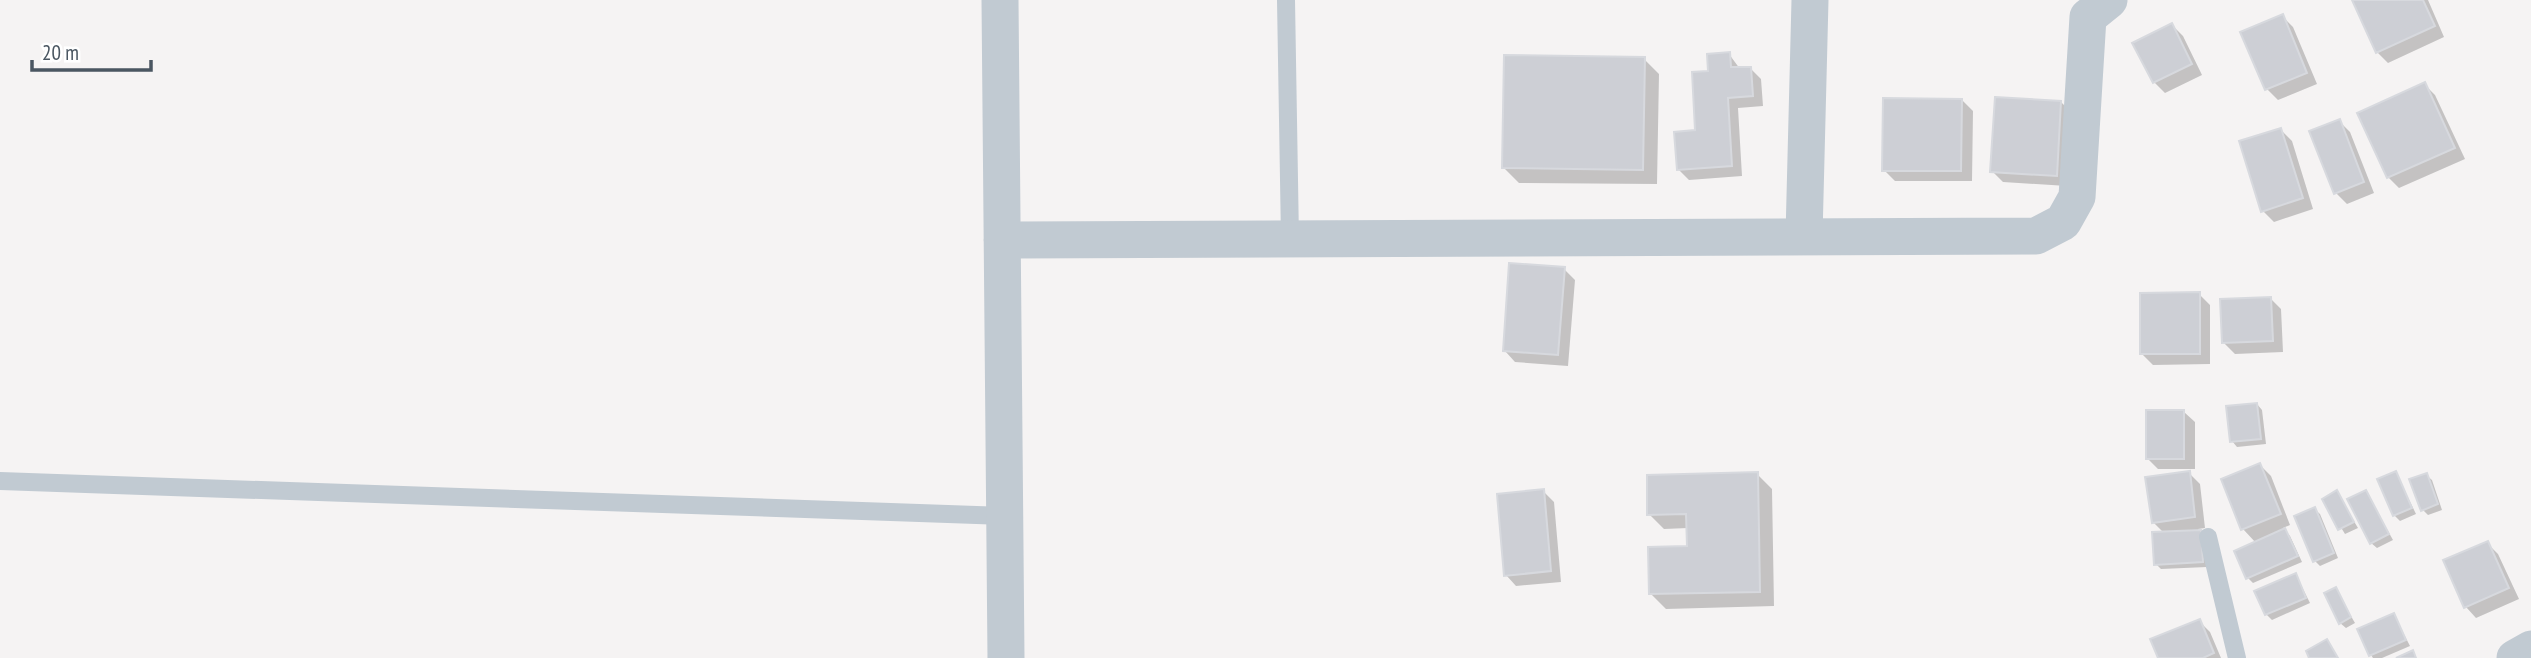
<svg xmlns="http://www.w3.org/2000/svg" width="2531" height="658" viewBox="0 0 2531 658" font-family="'PT Sans Narrow',sans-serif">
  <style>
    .shadow { fill: #0003 }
    .building { fill: #cdcfd5; stroke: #d7d9de; stroke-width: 2 }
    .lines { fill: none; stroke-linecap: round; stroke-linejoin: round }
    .service { stroke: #c1cad2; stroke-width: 18 }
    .minor { stroke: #c1cad2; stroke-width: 37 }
  </style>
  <rect width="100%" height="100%" fill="#f5f3f3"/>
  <path class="shadow" d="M2354,0H2428L2444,37L2388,63L2377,52Z
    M2282,16L2293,27L2317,84L2278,100L2267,89L2243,33Z
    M2172,25L2183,36L2202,75L2165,93L2154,82Z
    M1729,54L1740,69L1750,68L1761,79L1763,106L1738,108L1742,176L1689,180L1678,169L1697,132L1710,73Z
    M1644,59L1659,74L1657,184L1519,183L1504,168Z
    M2424,84L2435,95L2465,159L2399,188L2388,177Z
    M1962,100L1973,111L1972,181H1895L1884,170Z
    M2061,102L2072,113L2067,186L2003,182L1992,171Z
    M2339,121L2350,132L2374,193L2347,204L2336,193Z
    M2281,130L2292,141L2313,209L2274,222L2263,211Z
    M1564,269L1575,280L1568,366L1515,362L1505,351Z
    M2199,294L2210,305V364L2153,365L2142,354Z
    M2270,298L2281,309L2283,352L2235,354L2224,343Z
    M2257,404L2262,410L2266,444L2237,447L2232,441Z
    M2184,412L2195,422V469H2158L2147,458Z
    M2260,465L2271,476L2290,525L2283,528L2290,536L2302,562L2253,583L2248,578L2256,543L2243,529L2223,480Z
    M2189,473L2200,484L2205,528L2198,529L2206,537L2207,567L2161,569L2156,564L2164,533L2153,522Z
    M2396,473L2416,514L2400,521L2394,515Z
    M1757,474L1772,489L1774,606L1666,609L1651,594L1689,548L1688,528L1664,529L1649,514Z
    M2426,475L2432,480L2442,510L2428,515L2423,510Z
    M1543,491L1554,502L1561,582L1516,586L1506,575Z
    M2366,492L2393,540L2377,548L2371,543Z
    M2337,493L2358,528L2345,534L2324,500Z
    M2314,509L2320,514L2338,558L2320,566L2315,561Z
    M2487,543L2498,554L2519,599L2476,618L2466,607Z
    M2296,575L2310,603L2272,620L2266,614Z
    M2335,589L2355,623L2346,628L2340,623Z
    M2394,615L2410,646L2382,658H2373L2371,655Z
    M2199,621L2210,632L2221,658H2160Z"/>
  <path class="building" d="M2352,0H2423L2435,26L2376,53Z
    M2283,14L2307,73L2265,90L2240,32Z
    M2172,23L2192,64L2153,83L2132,43Z
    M1730,52L1731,67H1751L1753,96L1728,98L1732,166L1677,170L1674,132L1695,130L1692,72L1708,71L1707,54Z
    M1504,55L1645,57L1643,170L1502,168Z
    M2425,82L2455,148L2387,178L2357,113Z
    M1995,97L2061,101L2057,176L1990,172Z
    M1883,98L1962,99L1961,171H1882Z
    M2340,119L2364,182L2334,194L2309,131Z
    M2281,128L2303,198L2261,212L2239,141Z
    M1509,263L1565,267L1558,355L1503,351Z
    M2200,292V354H2140V293Z
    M2271,297L2273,341L2222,343L2220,299Z
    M2257,403L2261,439L2230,442L2226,406Z
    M2146,410H2184V459H2146Z
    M2260,463L2281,514L2241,530L2221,479Z
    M2190,471L2195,517L2152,523L2145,477Z
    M2396,471L2412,508L2393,516L2377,479Z
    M1758,472L1760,592L1649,594L1648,547L1687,546L1686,514L1647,515V475Z
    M2427,473L2438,504L2421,511L2409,479Z
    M1544,489L1551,571L1504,576L1497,494Z
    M2337,490L2354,522L2338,530L2322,499Z
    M2366,490L2389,534L2370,544L2347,499Z
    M2315,507L2334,553L2313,562L2294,516Z
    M2285,528L2298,556L2246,579L2234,551Z
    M2201,530L2203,562L2154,565L2152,532Z
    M2488,541L2509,588L2464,608L2443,560Z
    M2296,573L2306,598L2265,615L2254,591Z
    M2336,587L2351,617L2339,624L2324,593Z
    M2394,613L2406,640L2369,656L2357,629Z
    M2200,619L2214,653L2203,658H2158L2150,639Z
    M2327,639L2338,658H2309L2306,651Z
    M2413,650L2416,658H2396Z"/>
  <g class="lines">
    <path class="service" d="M1286,0L1290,239
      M0,481L1005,516
      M2208,537L2237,658"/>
    <path class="minor" d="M1000,0L1006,658
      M1804,236L1810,0
      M1002,240L2036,236L2063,222L2077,197L2088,17L2109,0
      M2515,658L2531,649"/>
  </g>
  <path d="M32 60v10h119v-10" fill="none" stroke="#4a5661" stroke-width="3.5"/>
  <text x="42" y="60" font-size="21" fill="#4a5661" stroke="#ffffff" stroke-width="5" paint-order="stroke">20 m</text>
</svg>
